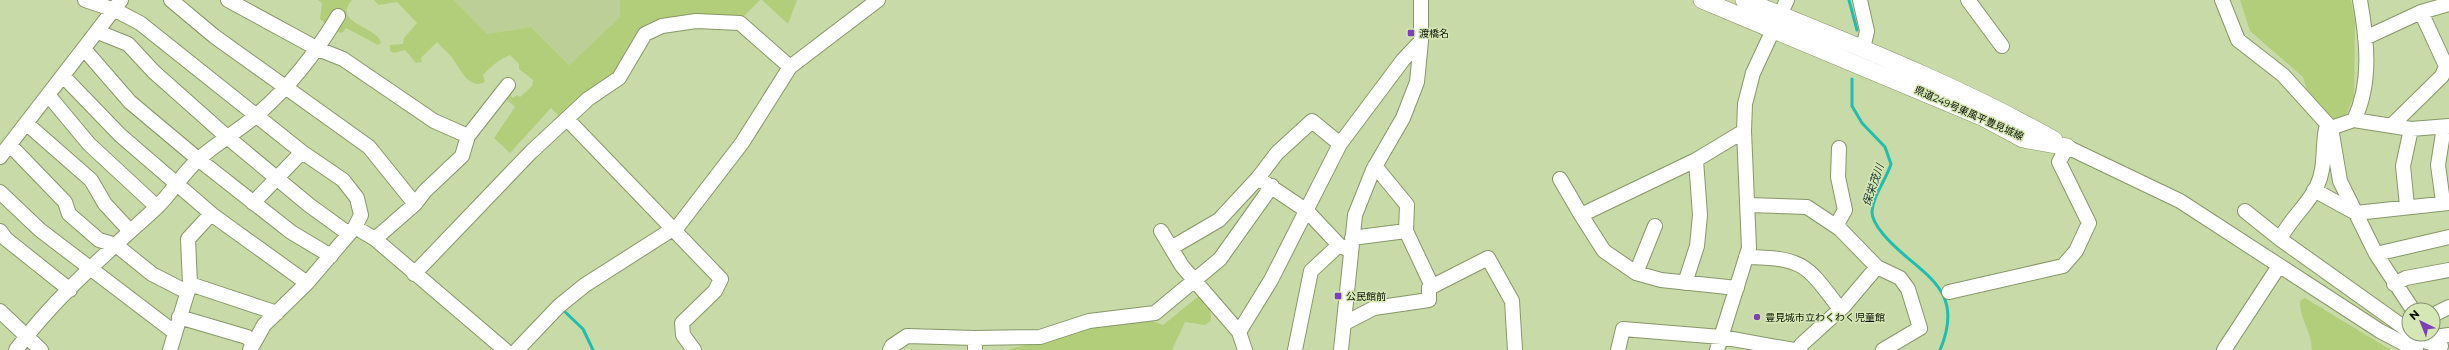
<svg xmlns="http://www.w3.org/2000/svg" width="2449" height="350" viewBox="0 0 2449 350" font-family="Montserrat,'Noto Sans JP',sans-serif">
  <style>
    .built { fill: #bbcf97 }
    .green { fill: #b2ce7a }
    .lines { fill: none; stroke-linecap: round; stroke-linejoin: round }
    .stream { stroke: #20beae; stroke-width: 3 }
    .minor-casing { stroke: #879868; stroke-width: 16 }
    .major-casing { stroke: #879868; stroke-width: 18 }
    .minor { stroke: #fff; stroke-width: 14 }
    .major { stroke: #fff; stroke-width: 17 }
    .poi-dot { fill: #7d41b7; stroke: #d5e7b5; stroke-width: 1.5 }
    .labels { text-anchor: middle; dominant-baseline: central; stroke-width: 3; stroke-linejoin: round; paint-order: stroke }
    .poi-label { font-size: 10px; fill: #0a1001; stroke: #d5e7b5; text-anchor: start }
    .street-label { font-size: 10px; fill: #0a1001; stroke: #d5e7b5 }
    .water-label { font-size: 11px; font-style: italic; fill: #1d3531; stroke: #d5e7b5 }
  </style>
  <rect width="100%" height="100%" fill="#c8daa8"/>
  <path class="built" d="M454,0H620V17L569,65L531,27L487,34Z"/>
  <path class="green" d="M318,0H352C331,24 378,26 381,43L378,45L346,28L342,33L335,31L320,19L322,3Z
    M374,0H454L487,34L531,27L569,65L620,17V0H760L742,18H668L622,67L561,118L551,108L510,153L494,138L515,107L505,98L509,94L513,98L517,95L520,97L532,86L533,80L519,69V64L510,55C499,59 491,67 483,75L485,82C468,91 459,66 451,56C446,51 441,47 437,42L421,58L422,62L416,63L405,50L394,53L390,51V45L403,44L404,38L417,23L397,2L379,5Z
    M762,0H797L788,24Z
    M2240,0H2351L2355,21L2354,96L2347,113L2339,119H2328L2307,90L2303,77L2250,31Z
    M1200,295L1210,306L1211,321L1205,325L1185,322L1172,350H1006L1067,334L1091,324L1149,320L1163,325Z
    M2305,298L2391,350H2312C2312,332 2299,318 2300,301Z"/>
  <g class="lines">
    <path class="stream" d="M1849,0L1857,30
      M1852,79V106L1862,123L1885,147L1891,164C1886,180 1873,195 1872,212C1872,220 1878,228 1883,234C1916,274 1968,284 1940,350
      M563,310L583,329L593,350"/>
    <g class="minor-casing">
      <path id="minor" d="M85,0L115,10L140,23L302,152L343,180L357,198L361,215L355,227
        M171,0L214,36L369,147L415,204
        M228,0L318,49L343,59L434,121L468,136L462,156L425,191L415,204L375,239
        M1860,0L1867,31L1863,49
        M1968,0L2002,46
        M2222,0L2238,40L2283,75L2331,128L2340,181L2376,254L2413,310
        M98,32L128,44L154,72L226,136L309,205L349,234
        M2365,38L2421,12L2449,4
        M84,49L130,102L198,159L291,232L331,256
        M64,77L120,135L214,216L307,283
        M49,96L89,144L157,207
        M567,119L721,279L715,291L682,323L683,335L694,350
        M2354,120L2411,129L2449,126
        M27,124L91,180L105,204L130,231
        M2391,126L2442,76L2446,66L2421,12
        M2331,128L2354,120C2372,83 2367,40 2360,0
        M468,136L508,85
        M10,145L65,202L69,214L99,240L116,245L152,274L187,292
        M0,157L121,0
        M1375,166L1407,205L1406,231L1432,286
        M1560,179L1581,215
        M2314,190L2356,213L2449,203
        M0,192L40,230L174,332
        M2443,202L2438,165L2444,127
        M253,203L302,152
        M1748,205L1807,207L1840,229L1877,267L1844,306L1801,345L1800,350
        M2407,206L2403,166L2411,129
        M2245,211L2280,239L2409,331
        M211,214L188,239L190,284L277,313
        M1836,226L1845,210L1838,177L1839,148
        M0,231L6,239L70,290
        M1161,231L1182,266L1239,332L1245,350
        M1352,238L1406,231
        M2280,239C2290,219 2308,205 2317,186C2326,167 2322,148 2326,129
        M1339,245L1307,211L1258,178L1277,153L1312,121L1340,144
        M1171,248L1219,220L1258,178
        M2376,254L2449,237
        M1746,257C1804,258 1806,264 1840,309
        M1877,267L1900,278L1908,289L1920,328L1883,350
        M1636,273L1655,226
        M414,274L531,152L588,99L619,78L645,34L662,26L696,21L740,23L790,67
        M1685,283L1697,246L1700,215L1696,160
        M2394,284L2406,278L2449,270
        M1737,288L1661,280L1636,273L1604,251L1581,215L1696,160L1744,131
        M1949,292L2063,266L2076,251L2089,223L2059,162L2067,147L2180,201L2380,331L2416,350
        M0,311L41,350
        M2433,315L2449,307
        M179,317L247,337L253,344
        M1345,323L1374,308L1429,300V288L1488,258L1512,301L1515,350
        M1239,332L1271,280L1340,144L1403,60L1421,41
        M2414,334L2424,341L2441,346
        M2434,337L2449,335
        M975,338L1040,337L1089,321L1155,313L1220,259L1272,186
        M16,350C54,298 109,251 156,208C172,193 183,172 200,158C218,142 240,130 258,114C290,86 316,53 338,16
        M170,350L190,284
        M250,350L264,325L307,283L355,227L375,239L505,350
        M517,350L559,306L585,285L679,225L742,143L790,67L878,0
        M890,350L892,346L907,336L975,338V350
        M1295,350L1311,271L1339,245L1347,249
        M1341,350L1355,215L1373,170L1403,118L1417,82L1421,41V0
        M1618,350L1623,329L1721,337L1794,350
        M1717,350L1749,248L1744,131L1745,104L1753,73L1787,0
        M2224,350L2279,266"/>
    </g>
    <g class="major-casing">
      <path id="major" d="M1702,0L1984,118L2023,139L2067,147
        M1744,0C1849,43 1956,84 2054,140"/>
    </g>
    <use href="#minor" class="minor"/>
    <use href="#major" class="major"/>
  </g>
  <g class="poi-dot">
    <rect x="1407" y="29" width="8" height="8" rx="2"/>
    <rect x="1334" y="292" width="8" height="8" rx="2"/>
    <circle cx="1757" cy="317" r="4"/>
  </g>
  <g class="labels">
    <g class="poi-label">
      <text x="1419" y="33">渡橋名</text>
      <text x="1346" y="296">公民館前</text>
      <text x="1765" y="317">豊見城市立わくわく児童館</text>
    </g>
    <g class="street-label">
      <text transform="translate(1969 113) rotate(24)">県道249号東風平豊見城線</text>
    </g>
    <g class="water-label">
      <text transform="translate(1873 185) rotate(-71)">保栄茂川</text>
    </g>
  </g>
  <g transform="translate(2421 322) rotate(317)"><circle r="19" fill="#d5e7b5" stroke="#84916d"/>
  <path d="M0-3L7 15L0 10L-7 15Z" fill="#7d41b7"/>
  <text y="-6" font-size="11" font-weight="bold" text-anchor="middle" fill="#0a1001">N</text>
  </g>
</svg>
